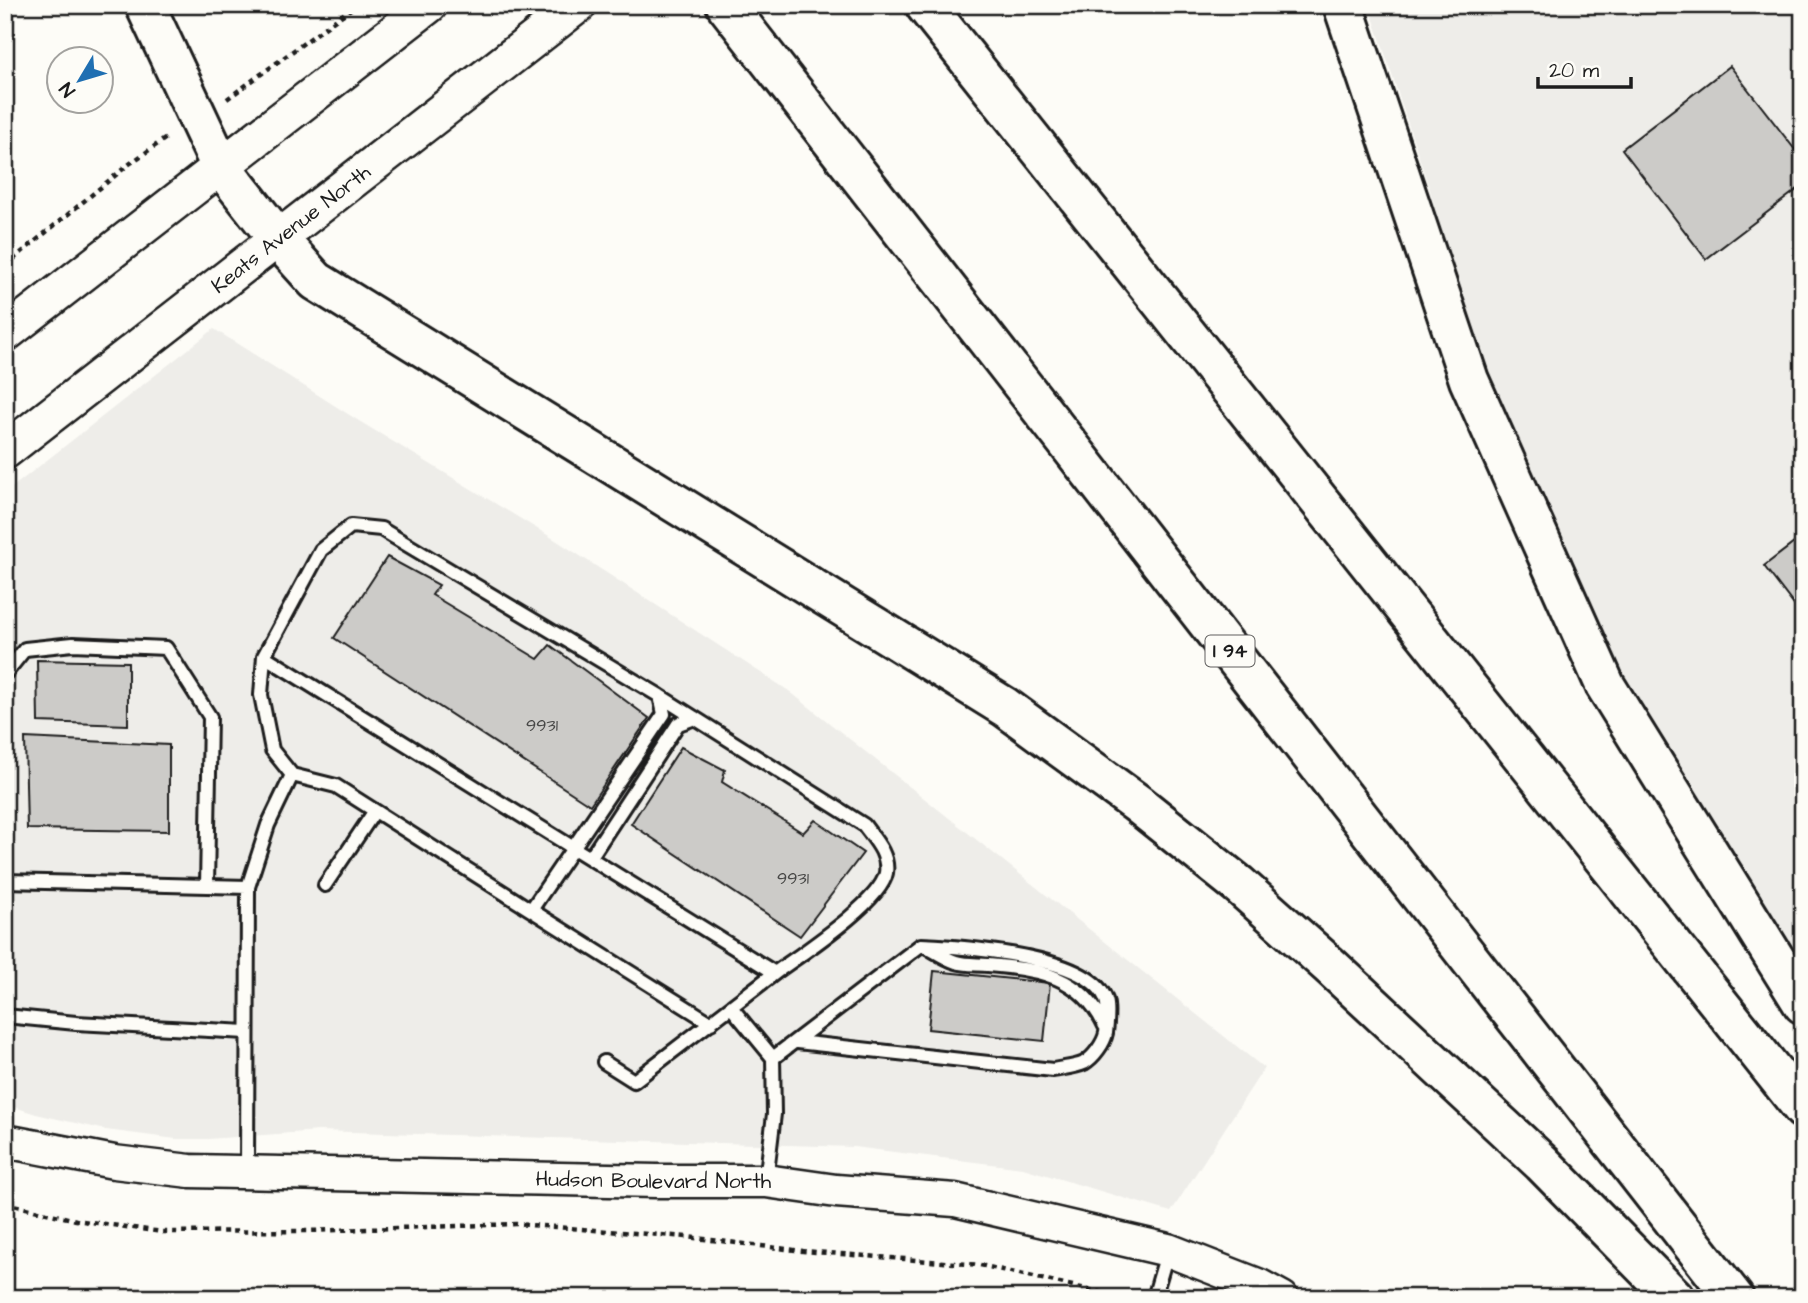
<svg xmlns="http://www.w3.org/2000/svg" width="1808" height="1303" viewBox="0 0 1808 1303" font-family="'Architects Daughter',sans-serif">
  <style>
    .built { fill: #eeede9 }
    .building { fill: #cccbc8; stroke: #1c1c1c; stroke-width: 2 }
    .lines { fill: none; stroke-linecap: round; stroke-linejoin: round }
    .service-casing { stroke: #1c1c1c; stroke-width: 18 }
    .tertiary-casing { stroke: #1c1c1c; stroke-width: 37 }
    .secondary-casing { stroke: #1c1c1c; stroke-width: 40 }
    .motorway-casing { stroke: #1c1c1c; stroke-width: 44 }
    .path { stroke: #1c1c1c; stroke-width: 4.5; stroke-dasharray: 5 5; stroke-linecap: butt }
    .service { stroke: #fdfcf7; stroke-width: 12 }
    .tertiary { stroke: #fdfcf7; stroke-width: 32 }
    .secondary { stroke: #fdfcf7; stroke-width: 35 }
    .motorway { stroke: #fdfcf7; stroke-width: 38 }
    .labels { text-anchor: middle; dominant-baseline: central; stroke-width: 5; stroke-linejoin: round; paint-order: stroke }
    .number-label { font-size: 18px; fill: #484847 }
    .shield { fill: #fdfcf7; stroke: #605f5e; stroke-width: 2 }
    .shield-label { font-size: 19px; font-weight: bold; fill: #1c1c1c }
    .street-label { font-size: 21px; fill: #1c1c1c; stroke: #fdfcf7 }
  </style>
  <rect width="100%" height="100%" fill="#fdfcf7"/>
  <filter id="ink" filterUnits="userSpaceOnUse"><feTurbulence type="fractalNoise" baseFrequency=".0143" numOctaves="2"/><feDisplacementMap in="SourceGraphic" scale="14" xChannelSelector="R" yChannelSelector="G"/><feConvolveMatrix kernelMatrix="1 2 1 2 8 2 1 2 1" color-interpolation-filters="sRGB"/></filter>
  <g filter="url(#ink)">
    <path class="built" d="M1369,5H1803V982L1639,714L1485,379L1431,194Z
      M214,329L359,421L554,539L789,691L1264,1068L1171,1212L1023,1168L854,1147L319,1131L208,1139H176L106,1130L36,1114L5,1104V493Z"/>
    <path class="building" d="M1730,66L1803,160V185L1706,259L1622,149Z
      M1803,536V617L1764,566Z
      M387,557L439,585L432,595L538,659L550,645L649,718L590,805L334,638Z
      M37,660L128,662V725L38,722Z
      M25,738L169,745V831L27,829Z
      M681,747L725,770L722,782L803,833L815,820L863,853L800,936L631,824Z
      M934,971L1050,983L1044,1041L928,1029Z"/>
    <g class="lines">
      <g class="service-casing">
        <path id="service" d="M264,656L775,973L634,1081L604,1062
          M5,674L25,649L73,644L166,648L210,717L207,886
          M660,696L864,825C874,839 889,854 886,873C881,902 801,954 775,973
          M590,858L678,724L695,718
          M5,881L248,887L247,1172
          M325,885L374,812
          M248,887L268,825L292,775L336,786L531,910L664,714L660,696L381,529L351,526L321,550L264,656L261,695L272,750L292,775
          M531,910L711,1023
          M927,947C936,952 946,959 956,962C965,965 978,964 988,965C1038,969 1082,976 1105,1026
          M731,1007L773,1058L774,1114L766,1181
          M5,1016L76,1023L247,1032
          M773,1058L921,945C962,947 1091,955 1106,1000C1109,1008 1107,1024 1106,1033C1104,1043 1094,1057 1084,1063C1076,1067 1062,1068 1053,1070L797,1042
          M1154,1298L1168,1250"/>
      </g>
      <g class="tertiary-casing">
        <g id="tertiary">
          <path id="s1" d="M5,1141L114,1162L190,1171L657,1181H766L836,1191L955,1200L1168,1250L1260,1286L1282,1298"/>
        </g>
      </g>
      <g class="secondary-casing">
        <g id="secondary">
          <path d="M5,334L429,5"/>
          <path id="s2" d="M5,451L578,5"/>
        </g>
      </g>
      <g class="motorway-casing">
        <path id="motorway" d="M145,5L220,165L279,240L316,281L1005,707L1138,804L1238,884L1329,965L1542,1163L1675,1298
          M726,5L1734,1298
          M925,5L1803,1109
          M1343,5L1469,380L1605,685L1803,1004"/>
      </g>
      <path class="path" d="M227,99L356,5
        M5,266L128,165L169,136
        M5,1203L76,1220L162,1232L308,1231L516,1224L687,1237L803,1251L980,1265L1126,1298"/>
      <use href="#service" class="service"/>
      <use href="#tertiary" class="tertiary"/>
      <use href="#secondary" class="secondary"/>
      <use href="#motorway" class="motorway"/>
    </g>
  </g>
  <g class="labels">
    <g class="number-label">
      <text x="542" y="725">9931</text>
      <text x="793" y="878">9931</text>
    </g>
    <rect class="shield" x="1205.5" y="635.5" width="49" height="31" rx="5"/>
    <g class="shield-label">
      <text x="1230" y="651">I 94</text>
    </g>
    <g class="street-label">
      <text stroke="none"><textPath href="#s2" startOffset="362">Keats Avenue North</textPath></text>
      <text stroke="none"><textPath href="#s1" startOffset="651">Hudson Boulevard North</textPath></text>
    </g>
  </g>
  <rect width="1808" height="1303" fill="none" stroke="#fdfcf7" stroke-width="28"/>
  <rect x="14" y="14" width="1780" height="1275" fill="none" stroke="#1c1c1c" stroke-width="2.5" filter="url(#ink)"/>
  <g transform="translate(80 80) rotate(232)"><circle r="33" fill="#fdfcf7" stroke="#a3a29f" stroke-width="2"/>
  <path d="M0-5L12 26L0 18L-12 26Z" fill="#1f6fb2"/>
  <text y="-10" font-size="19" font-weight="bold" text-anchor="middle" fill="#1c1c1c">N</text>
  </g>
  <path d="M1538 77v10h93v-10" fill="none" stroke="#1c1c1c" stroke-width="3.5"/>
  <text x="1549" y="77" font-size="21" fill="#1c1c1c" stroke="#fdfcf7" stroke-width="5" paint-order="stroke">20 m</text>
</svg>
